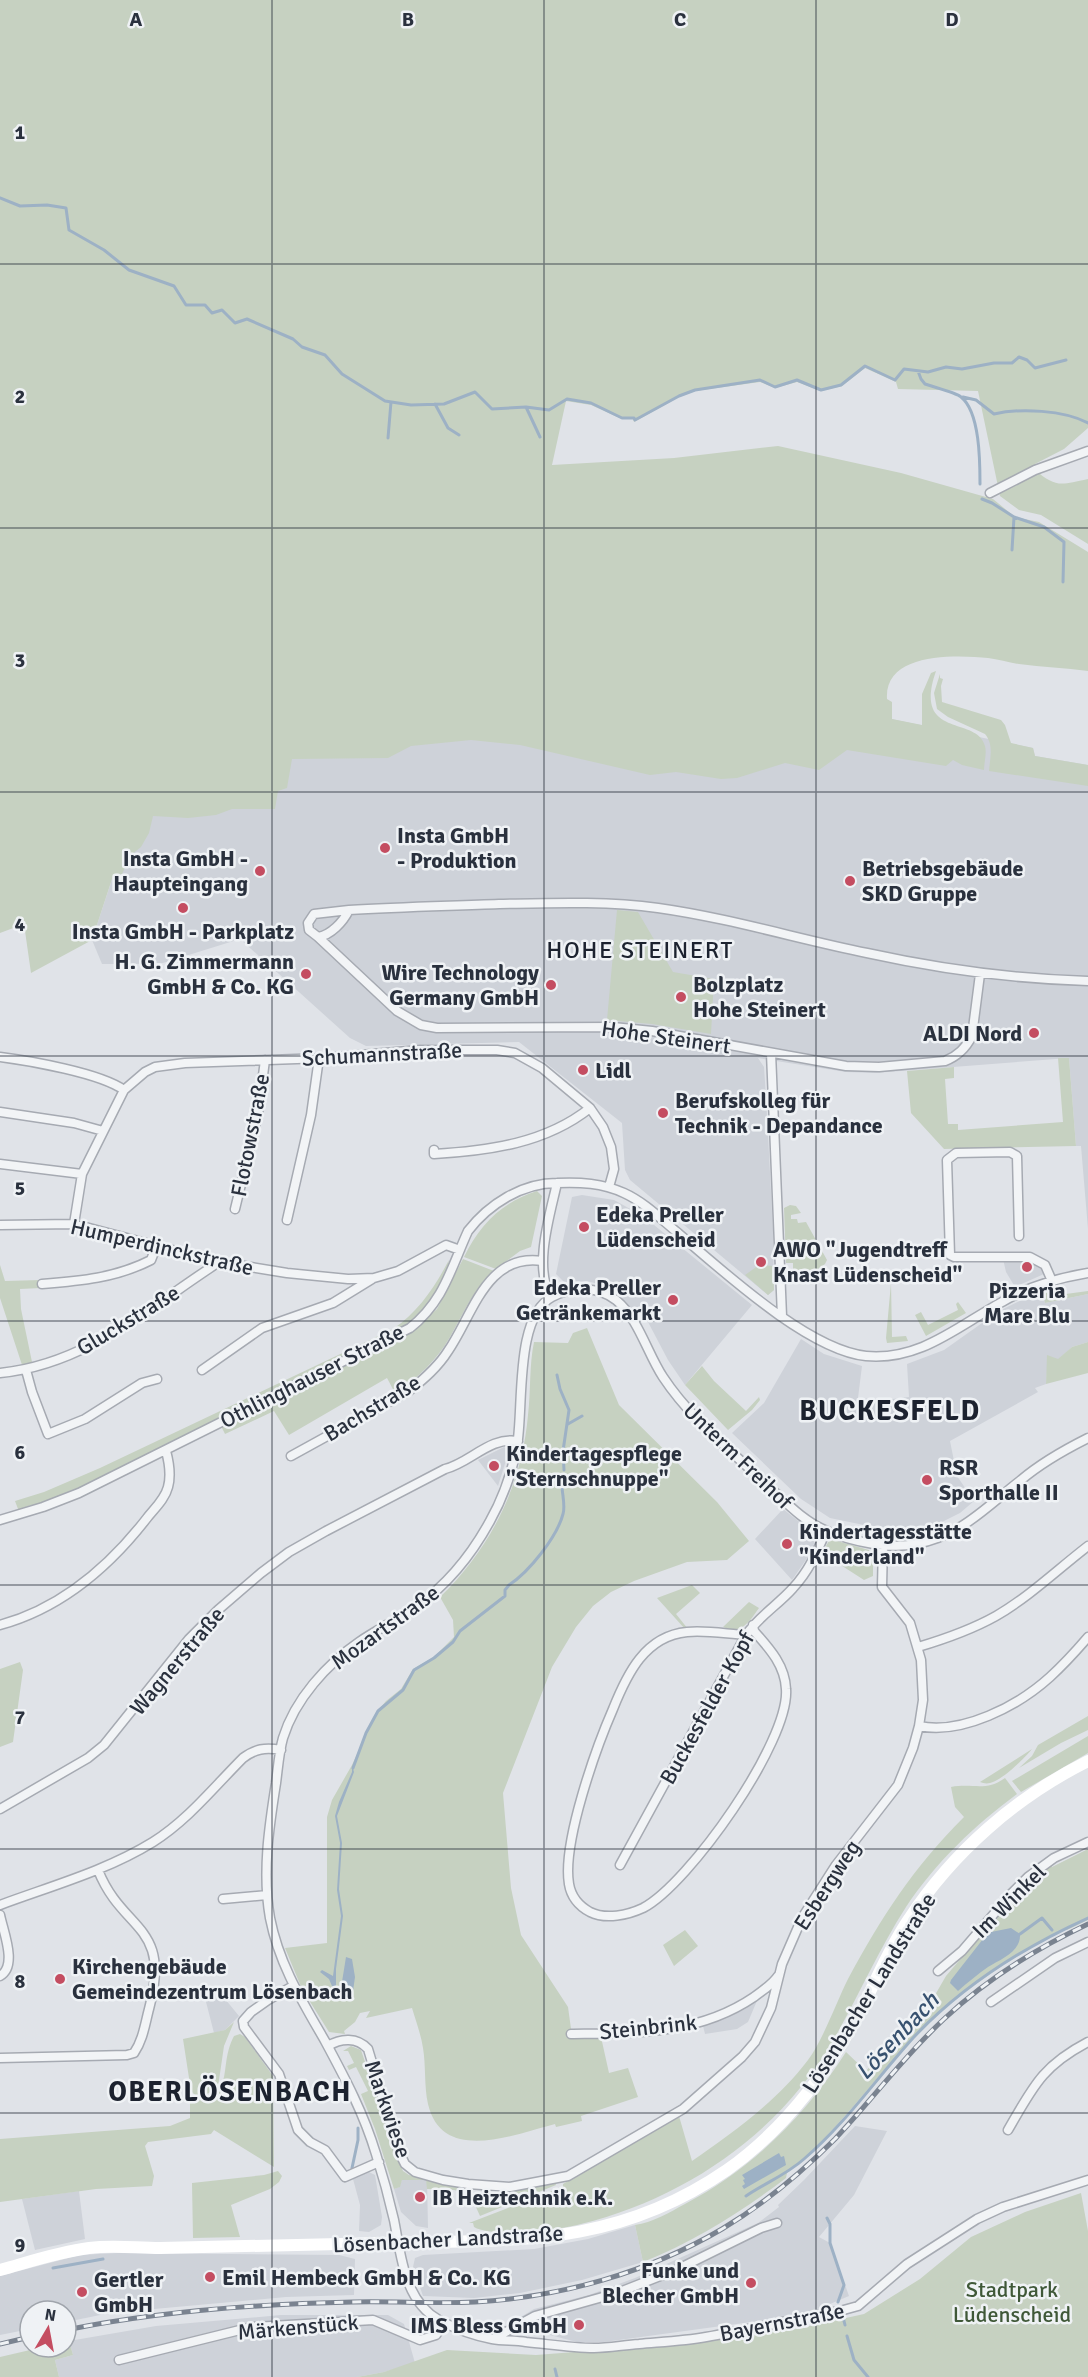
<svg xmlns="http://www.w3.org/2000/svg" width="1088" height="2377" viewBox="0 0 1088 2377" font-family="Signika,sans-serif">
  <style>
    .built { fill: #ced2d9 }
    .green { fill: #c6d1c1 }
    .water { fill: #9db1c5 }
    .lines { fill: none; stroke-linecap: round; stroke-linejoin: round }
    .stream { stroke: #9db1c5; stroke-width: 3 }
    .minor-casing { stroke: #a6aab2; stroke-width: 11 }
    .minor { stroke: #f2f4f6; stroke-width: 8 }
    .secondary { stroke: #fff; stroke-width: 12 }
    .rail-casing { stroke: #7a8390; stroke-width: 5 }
    .rail { stroke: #eff2f5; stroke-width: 3; stroke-dasharray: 9; stroke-linecap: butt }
    .grid { fill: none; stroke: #2a313e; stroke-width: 1.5; stroke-opacity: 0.55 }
    .poi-dot { fill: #c44d61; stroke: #eff2f5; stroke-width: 2 }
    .labels { text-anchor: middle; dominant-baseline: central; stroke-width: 5; stroke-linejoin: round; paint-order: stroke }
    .poi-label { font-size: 22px; font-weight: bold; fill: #2a313e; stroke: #eff2f5; text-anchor: start }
    .street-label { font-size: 22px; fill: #2a313e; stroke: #eff2f5 }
    .park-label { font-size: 22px; fill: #3f5838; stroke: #eff2f5 }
    .neighbourhood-label { font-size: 24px; letter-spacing: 1.5px; fill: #1c222f; stroke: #eff2f5 }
    .water-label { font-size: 24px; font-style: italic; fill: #37516f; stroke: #eff2f5 }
    .district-label { font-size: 28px; font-weight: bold; letter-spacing: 1.5px; fill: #1c222f; stroke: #eff2f5 }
    .grid-label { font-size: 20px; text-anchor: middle; font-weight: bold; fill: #2a313e; stroke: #eff2f5; stroke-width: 5; stroke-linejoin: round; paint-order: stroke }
  </style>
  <rect width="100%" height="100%" fill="#e0e3e8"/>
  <path class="built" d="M755,691L1033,748L1035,756L1088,765V1229L1081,1146H1076L1069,1058L875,1073L846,1072L758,1058L764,1067L766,1097L773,1230L774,1290L768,1295L630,1180L625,1170L622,1123L519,1042L366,1046L350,1038L240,939L163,963L133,964H102L92,940L171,701Z
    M582,1195L614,1200L643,1216L752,1305L685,1385L668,1360L648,1322L636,1313L623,1299L602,1285L587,1281L564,1282L556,1274L572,1197Z
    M1003,1259L1031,1260L1039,1266L1044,1274L1015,1287L1006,1272Z
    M1042,1290L1045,1303L1088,1294V1342L1072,1347L1058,1360L1048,1356L1046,1384L1035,1388L1038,1392L950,1441L957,1476L974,1501L960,1513L938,1524L921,1529L893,1531L830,1518L801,1499L732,1433L764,1403L801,1339L824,1354L862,1366L858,1398L885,1400L909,1397L907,1364L944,1350L999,1311Z
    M504,1447L509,1451L498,1486L478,1460Z
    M783,1509L811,1531L815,1539L812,1551L792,1580L755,1539Z
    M221,1994L239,2016L225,2030L214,2033L205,1998Z
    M759,1996L748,2022L737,2029L705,2034L703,2026L728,2016Z
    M855,2126L887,2131L854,2195L819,2237L830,2243L849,2296L818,2309L780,2318L604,2342H577L542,2333L543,2335L493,2331L501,2329L534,2309L589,2295L635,2278L758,2223L779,2207L778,2205L804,2180Z
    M369,2172L375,2175L382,2217L381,2225L369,2232L359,2231L360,2205L353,2179Z
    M402,2180H427L428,2228L416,2226L401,2212L394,2189L399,2187Z
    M79,2191L85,2239L35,2250L22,2199Z
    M635,2225L643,2262L582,2280L520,2293L474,2298L423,2296L413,2267L415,2258L423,2255L534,2249L588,2239Z
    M117,2253L339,2255L355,2259L354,2295L286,2297L110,2313L66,2322V2311H30V2329L0,2335V2276L80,2255Z
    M281,2315H388L404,2324L415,2363L384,2372L357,2377H59L55,2360L73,2355L69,2341L156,2326Z"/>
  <path class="green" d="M0,0H1088V428L1064,449L1035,464L1037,467L1034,469C1056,488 1060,485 1088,479V544L1041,515L1019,510L1000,496L978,391L898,389L896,382L865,368L842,386L821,391L797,382L775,388L760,382L695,391L679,397L634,422L633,419H622L591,405L566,401L552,465L674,458L778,446L901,473L993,499L1015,517L1039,522L1088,552V671C1065,668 1042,667 1019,664C1009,663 998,659 988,658C956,655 884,652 887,699L892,702V719L922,725V694L931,673L936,671C912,740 977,715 985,746C987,753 984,763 984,770L962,765L953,760L946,766L847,750L819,770L785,763L737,778L721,779L676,772L650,775L520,745L471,740L411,746L388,758L292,759L287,788L278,791L275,809H232L216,815L188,818L153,816L149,833L141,847L131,855L122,874L113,876L92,940L31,973L24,924L0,933Z
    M940,674V678L943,679L941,686L942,702L1001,720L1005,725L1011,743L1033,748L1035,756L1088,765V786L989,771C990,758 994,745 985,734L948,717L937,709L934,693Z
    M617,910L638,912L673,972L714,979L711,1034L652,1024L607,1020Z
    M1058,1058H1069L1076,1146L944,1149L911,1113L907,1071L954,1067V1078L945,1079L948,1124H958V1130L1063,1122Z
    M537,1191L542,1196L531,1247L520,1251L496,1269L464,1257C480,1224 502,1202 537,1191Z
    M790,1205L796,1206L801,1213L791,1215V1219H797L798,1223L806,1222L827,1260L825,1264L813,1273L814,1280L793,1284V1263H786L784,1208Z
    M463,1259L494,1271C473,1289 464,1313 450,1337C437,1360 418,1378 395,1393L387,1378L289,1435L274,1411L225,1434L221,1426L410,1332L437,1309Z
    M449,1260C444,1289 425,1311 403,1328L127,1466L46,1503L32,1508L31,1505L23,1508V1511L18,1509L15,1501L44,1492L100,1468L393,1329C419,1311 434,1288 449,1260Z
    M0,1265L5,1281L41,1280V1288L20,1289L21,1309L32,1362L23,1368L0,1298Z
    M759,1265L773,1266L774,1290L768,1295L745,1275Z
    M891,1283L892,1337L906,1336L908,1341L887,1343L886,1338Z
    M1047,1288L1051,1296L1088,1291V1294L1045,1303L1042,1290Z
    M958,1302L966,1313L926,1336L915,1315L921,1312L928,1325L958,1310L956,1304Z
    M587,1328L619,1405L717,1502L749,1541L727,1560L687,1562L634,1581L611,1592L593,1606L576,1627L552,1667L503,1793L511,1888L521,1935L568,2007L572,2036L601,2037L609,2073L628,2068L638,2097L581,2116L582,2121L556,2127L555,2124C513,2135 442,2164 428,2104C424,2086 426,2066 423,2048C421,2035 416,2021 412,2008L366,2018L370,2011L360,2013L355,2022L344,2031L345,2034L329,2032L302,1989L285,1948L327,1943V1817L332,1800L352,1765L376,1713L386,1701L401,1689L413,1669L434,1657L454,1637L453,1620L440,1597C491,1548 522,1485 528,1415C531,1391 529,1366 534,1342L568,1343L573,1333Z
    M1088,1342V1373L1046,1384L1047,1355L1058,1359L1072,1347Z
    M702,1366L714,1381L746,1411L759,1397L760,1400L752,1410L728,1430L685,1385Z
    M830,1539L869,1550L873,1557V1576L864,1580L822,1553Z
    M692,1585L700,1593L676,1614L688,1629H685L657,1598Z
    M749,1602L759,1608C749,1622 742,1635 723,1627Z
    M20,1662L23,1670L13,1742L0,1747V1669Z
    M1088,1716V1730L1061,1743L1019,1768L1032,1756L1038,1745Z
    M1088,1736V1753L1021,1792L1012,1781Z
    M1032,1749C1024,1759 1001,1781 990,1783C986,1784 983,1783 980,1782Z
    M1005,1778L1017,1794C975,1825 935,1863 906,1907C879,1949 859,1995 834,2039C780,2133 686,2198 581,2224C559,2230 493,2238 474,2227L473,2223H469L557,2189L560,2192L563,2190V2184L679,2116L692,2161C733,2133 777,2101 808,2060C823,2040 836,2003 848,1979C882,1916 913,1868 964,1817L955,1807L951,1787C974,1783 986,1792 1005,1778Z
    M1088,1849V1920L1067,1930L1065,1928C1008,1960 962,1989 916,2035C872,2080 837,2133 787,2173L786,2178C741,2212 695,2241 643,2262L635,2225C652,2223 670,2212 685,2204C753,2168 805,2116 846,2052L866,2071L935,1995L946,1976L1014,1896L1051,1865L1052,1867Z
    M685,1930L698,1946L674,1966L663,1945Z
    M234,2022L224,2046L218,2087L204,2096L195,2095L191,2091L183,2039L225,2030Z
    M240,2034L245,2037L273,2076L274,2167L214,2130L211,2134L148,2142L145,2146L154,2176L152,2186L96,2189L0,2202V2139L170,2126L190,2118V2102C238,2097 217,2068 234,2036Z
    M351,2046L361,2050L398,2160L403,2171L409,2175L472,2188V2194L504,2196V2190L555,2182L556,2185L480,2216L470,2194L454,2190L427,2189L426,2180H402L400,2187L394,2189L375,2129L361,2094L368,2091L356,2067L349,2070L347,2066L354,2063L348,2051H343Z
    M278,2171L282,2176L279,2182L270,2189L231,2205L240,2237L193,2238L192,2183L264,2175Z
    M1081,2193L1088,2231V2377H357L384,2372L447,2350L536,2355L703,2342L796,2329L864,2314L920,2279L971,2237L1025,2212Z
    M69,2341L73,2355L55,2360L59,2377H0V2357L43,2347H66V2342Z"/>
  <path class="water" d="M352,1765L354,1772L337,1816L342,1843L339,1889L343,1916L336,1969V1989L341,1988L346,1957L352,1959L355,1977L353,1991L337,1995V1998L329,1979L320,1972L322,1970L333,1976L341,1916L337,1890L340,1843L335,1816L339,1802L352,1772Z
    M1011,1928L1020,1934C1021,1952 1001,1959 988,1967C978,1974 967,1983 958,1991L950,1983L951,1980L983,1939L991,1932Z
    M779,2153L781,2157L784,2156L786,2165L744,2189L742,2186L745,2184L743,2180L745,2179L742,2175Z"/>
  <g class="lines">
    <path class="stream" d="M0,198L20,206L47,205L66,208L69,230L104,250L129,270L174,286L186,305H205L212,313L222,310L235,323L247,319L293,339L302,347L325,355L342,374L385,401L411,405L444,404L475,392L492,409L526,407L549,410L567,399L591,403L622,418H634L635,420L679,396L695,390L760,380L775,387L797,380L821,390L841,385L865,366L895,380L904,369L928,372L946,367L962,369L994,363H1012L1019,357L1027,360L1035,368L1066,360
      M918,371L921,379L925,384C933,387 957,393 961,397C980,412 980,462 980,484
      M963,397L976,400L994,414C1020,408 1064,410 1088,423
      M435,404L448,428L459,435
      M526,407L540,437
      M388,438L391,402
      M982,499L992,503L1014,517L1012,550
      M1014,517L1044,527L1064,542L1063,582
      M557,1375L560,1389L569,1410L563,1451L564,1470
      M568,1424L582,1416
      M353,1768L366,1733L378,1711L403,1690L414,1670L434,1658L453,1642L460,1631L505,1596V1590L509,1585C529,1572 557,1537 563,1514C566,1505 561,1491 562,1481
      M1020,1934L1042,1918L1052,1930
      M352,2168L358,2140V2128
      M746,2196C765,2183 786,2175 804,2159C845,2124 877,2078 913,2038C962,1986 1024,1947 1088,1918
      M827,2218L830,2224V2243L844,2285L838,2302
      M53,2268L103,2259
      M843,2317L845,2325
      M847,2336L854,2360L868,2377
      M555,2369L557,2377"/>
    <g class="minor-casing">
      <path id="minor" d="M990,493L1035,470L1088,451
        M349,910C399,907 449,906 499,904C553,903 605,901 658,908C729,918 798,939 867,953C940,969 1013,979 1088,981
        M349,910C343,922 331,935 318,937L309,930L308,923L314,914Z
        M318,937L397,1011L421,1025L437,1028L613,1027L652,1031L846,1066L879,1067L945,1061C958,1056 966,1048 972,1036L980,974
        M771,1053L782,1316
        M0,1057C31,1061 100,1073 124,1090
        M0,1112L74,1123L103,1131
        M434,1150V1154C489,1151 546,1143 590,1108
        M0,1164L82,1174
        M235,1209L258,1114L265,1060
        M287,1220L311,1115L318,1065L317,1058
        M74,1224L82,1174L124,1090L145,1072L155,1067L185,1063L325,1058L420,1050H497L515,1053L542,1068L590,1108L603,1127L611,1147L614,1169L609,1187
        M0,1225L74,1224L214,1261L287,1273L348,1279L374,1278L398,1271L446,1245L460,1250
        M1019,1236L1017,1156L1010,1152L956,1153L947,1160L950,1255L954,1257H1030L1045,1265L1052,1281
        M42,1284C80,1281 116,1278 151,1260L156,1247
        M551,1297C533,1268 550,1215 557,1183
        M26,1370L32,1392L48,1434L85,1419L142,1383L157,1379
        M202,1370L262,1328L333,1303L372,1279
        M0,1373C83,1365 145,1311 213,1266L214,1261
        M1088,1438C1064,1450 1041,1463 1021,1480C987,1506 961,1536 916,1544C889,1549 853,1542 827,1531C802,1521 784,1500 765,1483C729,1449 690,1418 663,1377C647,1353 639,1319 616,1300C597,1286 573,1286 552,1297C514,1317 524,1408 517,1446C512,1472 503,1498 490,1521C472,1554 448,1584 417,1606C399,1619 378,1629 359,1642C327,1664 295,1699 283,1738C279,1752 278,1768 276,1783C269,1827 262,1873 270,1918C279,1964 302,2001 325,2041C345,2078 364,2114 376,2154C383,2176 389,2198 394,2220C401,2255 404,2301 439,2320C454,2328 475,2336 492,2339C503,2341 515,2340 526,2342C548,2344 571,2348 594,2348C608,2348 624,2345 639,2344C661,2342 684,2341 706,2337C751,2329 795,2319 840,2311L858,2306L907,2264L977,2219L1003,2207L1088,2180
        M291,1456L409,1391C424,1379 438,1367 448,1351C473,1315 486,1253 542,1261
        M0,1520L43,1507L79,1493L410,1328C444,1301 451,1268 468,1231C489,1204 522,1183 557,1183C580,1182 602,1183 624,1193C644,1202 661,1219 678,1233C723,1271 808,1350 866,1356C920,1361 958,1326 1002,1302C1029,1286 1058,1278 1088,1273
        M0,1625C62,1608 109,1567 147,1518C155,1508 165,1499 168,1487C171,1476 169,1462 166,1451
        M746,1635C727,1634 706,1630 687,1632C645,1636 627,1674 613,1709C596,1748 562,1843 569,1884C571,1896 579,1906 590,1912C606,1920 628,1915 643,1908C689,1884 790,1741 786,1689C785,1665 769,1648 754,1631L753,1625
        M918,1647C945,1639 971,1630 996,1616C1029,1597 1058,1569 1088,1546
        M919,1726C962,1735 1018,1706 1050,1677C1063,1665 1076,1651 1088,1637
        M0,1809L88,1758L104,1745L189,1639L218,1610L261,1573L289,1552L326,1531L445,1469C470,1463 490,1436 518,1441
        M620,1865L746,1635C759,1616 778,1605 793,1588C809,1571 817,1552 826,1531
        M223,1899L267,1895
        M0,1905C51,1886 106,1871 153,1842C188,1820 214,1787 243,1758C255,1749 265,1747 281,1750
        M0,1915C3,1931 18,1966 0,1976
        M938,1971L962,1951L1011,1894L1028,1877L1054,1858L1088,1842
        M293,1986L268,2000L251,2012L243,2021L244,2027L279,2074L298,2130L310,2142L325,2150L345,2177L379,2162
        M991,2002L1055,1958L1088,1942
        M571,2034C636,2033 698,2035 754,1997C763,1990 772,1985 778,1976
        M328,2046C341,2038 357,2037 368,2049L399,2152L405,2164L415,2172L443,2180L468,2184L510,2187L568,2176L683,2109L742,2057L755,2042L771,2008L782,1964L802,1918L836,1865L898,1785L913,1748L919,1726L923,1700L921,1660L910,1623L882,1587L883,1544
        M0,2058L127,2055L134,2053C143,2040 145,2024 149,2009C172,1923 123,1933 98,1870
        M1008,2130C1033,2087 1042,2066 1088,2042
        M493,2339L535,2316L617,2293L678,2269L761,2228L777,2223
        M119,2360L252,2327L373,2320L420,2340L436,2335L444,2323"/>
    </g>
    <use href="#minor" class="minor"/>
    <path class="secondary" d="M0,2270C29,2262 58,2252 89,2248C113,2245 136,2248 160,2248C234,2247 308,2245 382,2243C512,2240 614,2248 727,2170C785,2129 827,2073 860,2012C876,1981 889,1948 909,1919C953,1852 1016,1797 1088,1761"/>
    <g class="rail-casing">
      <path id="rail" d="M66,2330C160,2311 257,2304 353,2302C394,2301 434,2304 475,2302C561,2297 647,2273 722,2229C764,2204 801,2173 835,2139C872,2100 904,2056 944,2019C987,1979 1035,1949 1088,1924
        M0,2344L30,2337"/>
    </g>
    <use href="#rail" class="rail"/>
  </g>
  <path class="grid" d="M272,0V2377M544,0V2377M816,0V2377M0,264H1088M0,528H1088M0,792H1088M0,1056H1088M0,1321H1088M0,1585H1088M0,1849H1088M0,2113H1088"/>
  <g class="poi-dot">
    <circle cx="385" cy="848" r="6"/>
    <circle cx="260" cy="871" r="6"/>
    <circle cx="850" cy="881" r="6"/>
    <circle cx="183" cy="908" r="6"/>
    <circle cx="306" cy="974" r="6"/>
    <circle cx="551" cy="985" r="6"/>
    <circle cx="681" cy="997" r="6"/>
    <circle cx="1034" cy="1033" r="6"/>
    <circle cx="583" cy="1070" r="6"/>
    <circle cx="663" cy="1113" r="6"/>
    <circle cx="584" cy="1227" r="6"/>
    <circle cx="761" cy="1262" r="6"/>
    <circle cx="1027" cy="1267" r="6"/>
    <circle cx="673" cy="1300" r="6"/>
    <circle cx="494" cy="1466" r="6"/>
    <circle cx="927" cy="1480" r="6"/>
    <circle cx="787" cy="1544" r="6"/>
    <circle cx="60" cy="1979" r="6"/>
    <circle cx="420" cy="2197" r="6"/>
    <circle cx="210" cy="2277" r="6"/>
    <circle cx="751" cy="2283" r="6"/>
    <circle cx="82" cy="2292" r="6"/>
    <circle cx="579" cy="2325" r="6"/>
  </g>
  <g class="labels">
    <g class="poi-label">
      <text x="397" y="835">Insta GmbH<tspan x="397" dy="25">- Produktion</tspan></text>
      <text x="248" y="858" text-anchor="end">Insta GmbH -<tspan x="248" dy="25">Haupteingang</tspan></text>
      <text x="862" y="868">Betriebsgebäude<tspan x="862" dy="25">SKD Gruppe</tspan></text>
      <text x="183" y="931" text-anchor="middle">Insta GmbH - Parkplatz</text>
      <text x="294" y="961" text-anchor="end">H. G. Zimmermann<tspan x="294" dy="25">GmbH &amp; Co. KG</tspan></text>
      <text x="539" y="972" text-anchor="end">Wire Technology<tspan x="539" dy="25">Germany GmbH</tspan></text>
      <text x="693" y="984">Bolzplatz<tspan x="693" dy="25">Hohe Steinert</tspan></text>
      <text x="1022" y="1033" text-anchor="end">ALDI Nord</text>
      <text x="595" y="1070">Lidl</text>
      <text x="675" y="1100">Berufskolleg für<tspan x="675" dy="25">Technik - Depandance</tspan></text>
      <text x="596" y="1214">Edeka Preller<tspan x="596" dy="25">Lüdenscheid</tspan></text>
      <text x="773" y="1249">AWO "Jugendtreff<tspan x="773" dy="25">Knast Lüdenscheid"</tspan></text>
      <text x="661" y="1287" text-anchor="end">Edeka Preller<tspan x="661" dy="25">Getränkemarkt</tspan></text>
      <text x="1027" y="1290" text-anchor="middle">Pizzeria<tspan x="1027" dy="25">Mare Blu</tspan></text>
      <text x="506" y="1453">Kindertagespflege<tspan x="506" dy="25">"Sternschnuppe"</tspan></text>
      <text x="939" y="1467">RSR<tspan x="939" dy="25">Sporthalle II</tspan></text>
      <text x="799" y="1531">Kindertagesstätte<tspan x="799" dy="25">"Kinderland"</tspan></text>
      <text x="72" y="1966">Kirchengebäude<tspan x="72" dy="25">Gemeindezentrum Lösenbach</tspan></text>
      <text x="432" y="2197">IB Heiztechnik e.K.</text>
      <text x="739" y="2270" text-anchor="end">Funke und<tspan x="739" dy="25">Blecher GmbH</tspan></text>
      <text x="222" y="2277">Emil Hembeck GmbH &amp; Co. KG</text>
      <text x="94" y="2279">Gertler<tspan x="94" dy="25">GmbH</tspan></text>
      <text x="567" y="2325" text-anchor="end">IMS Bless GmbH</text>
    </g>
    <g class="street-label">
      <text transform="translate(666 1037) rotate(8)">Hohe Steinert</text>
      <text transform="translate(382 1054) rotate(-3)">Schumannstraße</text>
      <text transform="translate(250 1135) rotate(-79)">Flotowstraße</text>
      <text transform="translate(162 1247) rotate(13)">Humperdinckstraße</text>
      <text transform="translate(128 1320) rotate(-31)">Gluckstraße</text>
      <text transform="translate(312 1376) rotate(-27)">Othlinghauser Straße</text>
      <text transform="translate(372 1408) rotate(-31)">Bachstraße</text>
      <text transform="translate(738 1456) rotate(44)">Unterm Freihof</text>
      <text transform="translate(385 1627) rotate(-36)">Mozartstraße</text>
      <text transform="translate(177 1661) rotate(-50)">Wagnerstraße</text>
      <text transform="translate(707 1708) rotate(-61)">Buckesfelder Kopf</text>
      <text transform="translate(827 1885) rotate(-57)">Esbergweg</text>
      <text transform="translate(1009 1901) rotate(-45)">Im Winkel</text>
      <text transform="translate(869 1993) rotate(-58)">Lösenbacher Landstraße</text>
      <text transform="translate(648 2027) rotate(-6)">Steinbrink</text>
      <text transform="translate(388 2109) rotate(71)">Markwiese</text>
      <text transform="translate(448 2239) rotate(-3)">Lösenbacher Landstraße</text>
      <text transform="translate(782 2322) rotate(-11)">Bayernstraße</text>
      <text transform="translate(298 2327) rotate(-5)">Märkenstück</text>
    </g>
    <g class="park-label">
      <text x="1012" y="2289">Stadtpark<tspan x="1012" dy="25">Lüdenscheid</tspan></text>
    </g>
    <g class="neighbourhood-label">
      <text x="640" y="950">HOHE STEINERT</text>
    </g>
    <g class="water-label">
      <text transform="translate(897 2036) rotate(-47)">Lösenbach</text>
    </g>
    <g class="district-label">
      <text x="890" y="1411">BUCKESFELD</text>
      <text x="230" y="2092">OBERLÖSENBACH</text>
    </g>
  </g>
  <g class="grid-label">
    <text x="136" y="26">A</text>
    <text x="408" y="26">B</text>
    <text x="680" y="26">C</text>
    <text x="952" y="26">D</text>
    <text x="20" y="139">1</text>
    <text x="20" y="403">2</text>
    <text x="20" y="667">3</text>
    <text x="20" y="931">4</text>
    <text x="20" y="1195">5</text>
    <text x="20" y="1459">6</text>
    <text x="20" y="1724">7</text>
    <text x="20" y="1988">8</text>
    <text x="20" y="2252">9</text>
  </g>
  <g transform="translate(48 2329) rotate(10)"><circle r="28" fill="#eff2f5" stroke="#a0a5ac" stroke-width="1.5"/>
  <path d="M0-4.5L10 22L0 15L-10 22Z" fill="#c44d61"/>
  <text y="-9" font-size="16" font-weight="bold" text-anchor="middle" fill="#2a313e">N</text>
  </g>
</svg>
